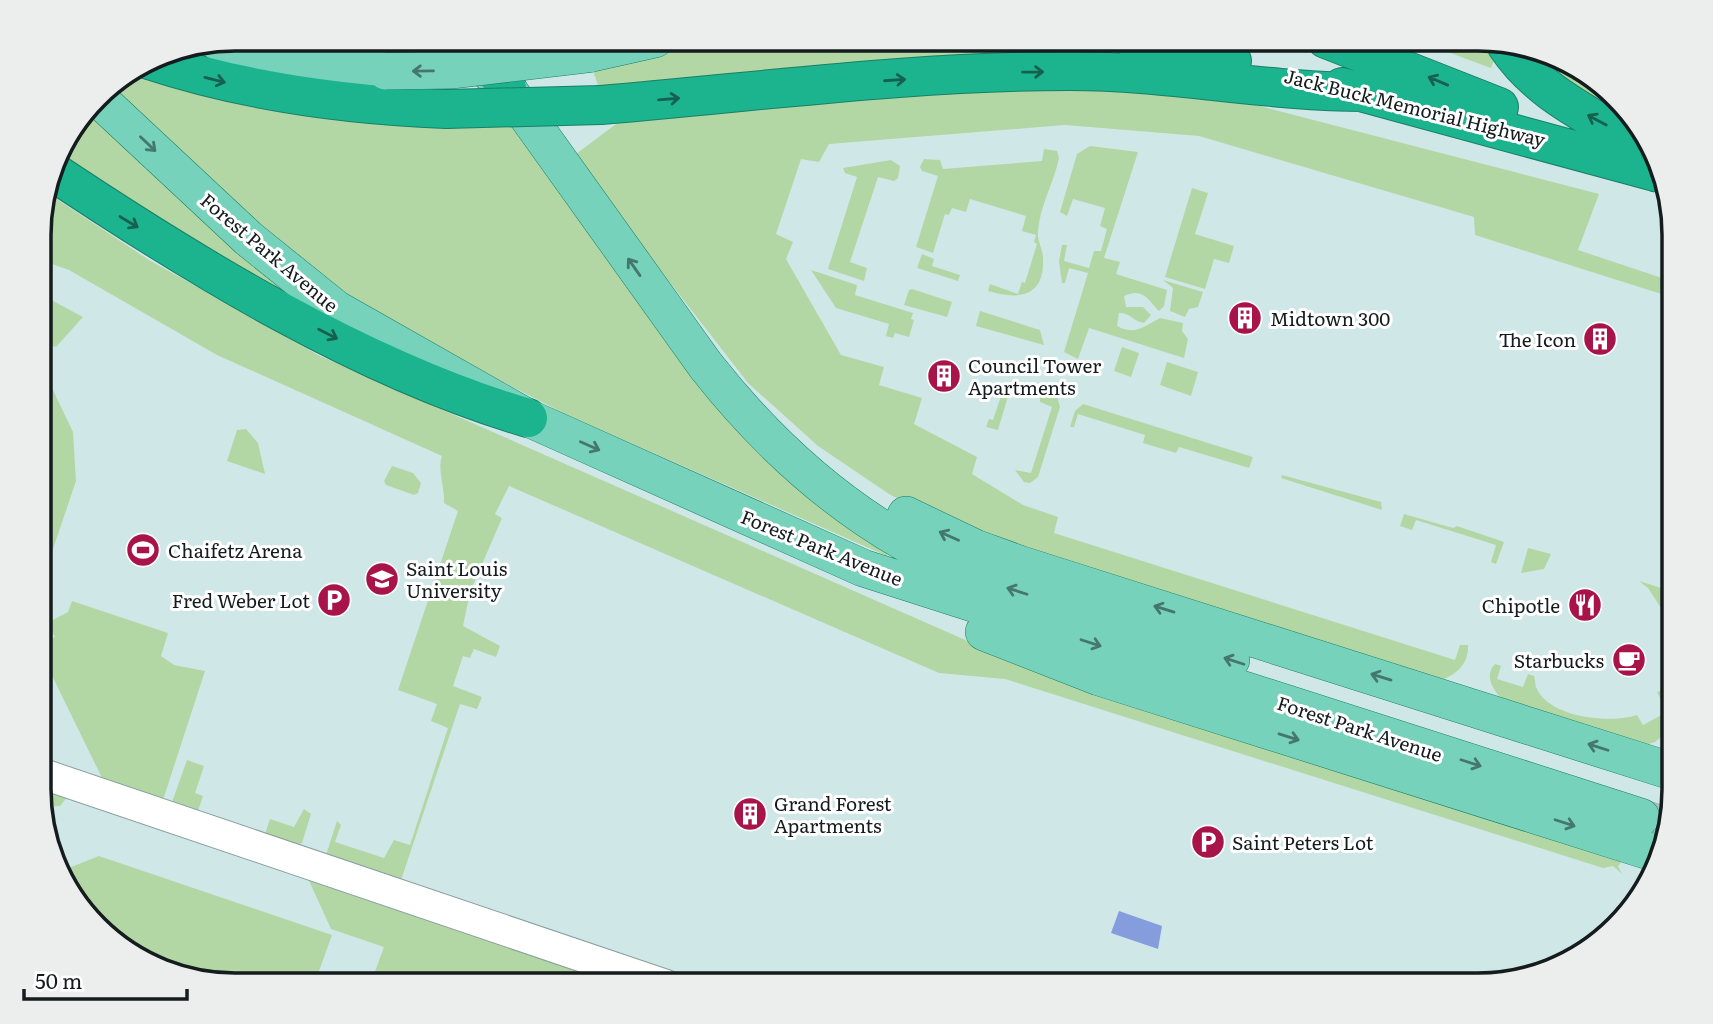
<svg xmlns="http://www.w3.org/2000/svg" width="1713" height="1024" viewBox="0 0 1713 1024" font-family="Literata,serif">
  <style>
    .green { fill: #b3d7a4 }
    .water { fill: #869ddd }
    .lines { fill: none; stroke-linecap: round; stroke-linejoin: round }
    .major-tunnel { stroke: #aabebf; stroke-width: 37; stroke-dasharray: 37 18; stroke-linecap: butt }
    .minor-casing { stroke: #8a9fa0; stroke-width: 32 }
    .major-casing { stroke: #197f66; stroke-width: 38 }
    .highway-casing { stroke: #197f66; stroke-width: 40 }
    .minor { stroke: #fff; stroke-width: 30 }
    .major { stroke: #76d2bb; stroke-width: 37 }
    .highway { stroke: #1bb48e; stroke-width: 38 }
    .major-bridge-casing { stroke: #197f66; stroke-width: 38; stroke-linecap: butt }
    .highway-bridge-casing { stroke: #197f66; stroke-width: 40; stroke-linecap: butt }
    .major-bridge { stroke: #76d2bb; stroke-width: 37 }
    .highway-bridge { stroke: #1bb48e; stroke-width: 38 }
    .oneway { stroke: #45776c }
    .oneway2 { stroke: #176050 }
    .labels { text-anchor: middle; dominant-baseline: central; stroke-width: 6; stroke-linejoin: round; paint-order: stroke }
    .street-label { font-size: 19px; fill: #141c1d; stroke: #fff }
    .poi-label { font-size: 19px; fill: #141c1d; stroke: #fff; text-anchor: start }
    .rim { fill: none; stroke: #141c1d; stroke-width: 3.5 }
  </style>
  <rect width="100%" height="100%" fill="#d0e7e8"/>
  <path class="green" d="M247,39H399L393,49L380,56Z
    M713,39H991L1057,51V55L600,91L592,68Z
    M1412,39H1478L1489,41L1494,60L1491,68Z
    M1528,52L1576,65L1631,119L1583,98Z
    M136,68L515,124L635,289L889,547L887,556L563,413L414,336L340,289L321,282L105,88Z
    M1061,82L1252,104L1599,194L1578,250L1674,282V298L1475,235L1474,217L1199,136L1065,125L829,144L819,162L801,159L776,234L793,242L786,259L841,355L884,367L879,385L922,398L914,424L977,457L972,474L1023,505L1058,517L1054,533L1455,660L1460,645H1468C1469,665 1455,676 1438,681L1020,551L925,513L889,494L818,446L748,383L612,208L576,154L628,115Z
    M92,105L318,315L56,157L59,148Z
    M1090,146L1138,152L1104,258L1120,262L1116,274L1167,290L1164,306L1159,311C1148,301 1144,287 1124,296L1126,307H1143L1151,315L1144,323C1134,322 1130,312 1119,313L1117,326C1136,336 1144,326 1160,318L1183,323L1182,331L1188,339L1184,358L1089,328L1078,359L1064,352L1088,273L1069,268L1065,283H1062L1059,261L1062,245H1067L1064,261L1089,268L1094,251H1101L1107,229L1100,226L1105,208L1073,199L1067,216L1060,212L1077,154Z
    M1044,149L1057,151L1059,158C1054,183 1039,207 1038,232C1037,241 1043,249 1043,258C1045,298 1018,300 988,291L990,284L1018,294L1022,282L1025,283L1037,244L1034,242L1036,235L1022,231L1026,216L970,199L966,212L952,208L949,215L945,214L933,253L916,247L938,176L922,171L920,167L924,159L940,160L943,169L1042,161Z
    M891,160L900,166L898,178L894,181L878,177L850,262L867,268L864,281L828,269L857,177L845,173L843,168Z
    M1192,188L1208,193L1195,234L1234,246L1229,263L1214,259L1205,289L1165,277Z
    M46,192L149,260L320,356L979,646L1623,860L1618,866L1622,874L1613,866L1603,868L1005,679L939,673L509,486L495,514L502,518L470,592L463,626L500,646L496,657L474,649L470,658L463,656L453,686L482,697L477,709L460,704L401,880L326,855L337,821L341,825L335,842L384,858L394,840L410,845L448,728L431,721L437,704L398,690L458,511L444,503C445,488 437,469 442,456L217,355L69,270L40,260V210Z
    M922,254L934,259L932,266L960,275L958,281L917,268Z
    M811,270L857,285L855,295L913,313L911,319L914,320L909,337L895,333L893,338L886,336L889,324L836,308Z
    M1163,280L1203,292L1198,307L1189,309L1185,317L1170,311L1173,288Z
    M912,289L952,302L947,317L904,305L909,290Z
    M40,294L83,317L56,347L40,342Z
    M980,311L1040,330L1044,345L976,326Z
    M1122,347L1139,353L1131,377L1114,371Z
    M1167,362L1198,372L1191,396L1160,385Z
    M40,379L52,388L73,432L76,481L51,555L40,567Z
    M1005,384L1011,386L998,430L986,427L989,419L993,420Z
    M1046,394L1057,396L1060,407L1038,477L1030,483L1024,482L1015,470L1031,473L1052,407L1040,402V397Z
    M1083,404L1253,457L1249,468L1179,447L1176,453L1143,443L1145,435L1078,414L1074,427H1070L1075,411Z
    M246,429L258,443L265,474L227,461L237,430Z
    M392,466L413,473L421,483L418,493L414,495L386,485L384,481Z
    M1282,475L1381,502L1382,510L1281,478Z
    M1404,514L1453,528L1457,526L1504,542L1496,564L1491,562L1496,545L1416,520L1412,530L1400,526Z
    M1528,548L1551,554L1544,569L1521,573Z
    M1639,581L1674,592V601L1661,608L1648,588Z
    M72,601L168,633L161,656L174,665L205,671L163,800L103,780L40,651V644L55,637L47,623L68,612Z
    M1495,664L1501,666L1497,679L1523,687L1528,674L1534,676C1535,679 1535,683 1536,687C1548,718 1611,724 1637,715L1643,725L1667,712L1657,692L1672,687L1674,718L1670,730L1655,742L1642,746L1505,702C1494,692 1483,676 1495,664Z
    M187,760L204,766L195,793L203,796L198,811L172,802Z
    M40,785L69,795L60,806L40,807Z
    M304,809L311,814L302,843L297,845L265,834L270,819L294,827Z
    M99,856L332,935L314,985H235L137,959L71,898L61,871Z
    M306,874L632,985H487L473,981L471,985H370L384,947L331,929Z"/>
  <path class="water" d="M1119,911L1162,926L1158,949L1111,933Z"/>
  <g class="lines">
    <path class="major-tunnel" d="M1641,817L1667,826"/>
    <g class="minor-casing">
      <path id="minor" d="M40,773L666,985"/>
    </g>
    <g class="major-casing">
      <path id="major" d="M452,39L507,88L706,366C780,460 871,537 984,580C1064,611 1149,634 1231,660
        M218,42L312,64L386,71
        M588,54L655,39
        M98,98L249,239L336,309L528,418L863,568L1641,817
        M906,515L975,548L1022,565L1674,772
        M984,632L1099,677L1658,854"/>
    </g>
    <g class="highway-casing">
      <path id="highway" d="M473,39L507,88
        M1132,39L1232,61
        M1326,39L1499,107
        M1507,46C1543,100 1604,120 1654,157
        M149,60C246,92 345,105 446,109
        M1342,87L1655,172
        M601,105C756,92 914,71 1070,71C1169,71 1267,92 1365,92
        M52,171C196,267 362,369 528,418"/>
    </g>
    <use href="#minor" class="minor"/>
    <use href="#major" class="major"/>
    <use href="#highway" class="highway"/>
    <g class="major-bridge-casing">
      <path id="major-bridge" d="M386,71L453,70L588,54"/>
    </g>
    <g class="highway-bridge-casing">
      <path id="highway-bridge" d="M446,109L601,105
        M1655,172L1659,173"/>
    </g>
    <use href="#major-bridge" class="major-bridge"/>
    <use href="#highway-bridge" class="highway-bridge"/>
  </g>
  <defs><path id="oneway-shaft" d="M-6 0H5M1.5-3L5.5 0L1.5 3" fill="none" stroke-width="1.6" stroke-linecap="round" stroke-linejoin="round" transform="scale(1.75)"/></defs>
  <g class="oneway">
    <use href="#oneway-shaft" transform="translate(423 71) rotate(179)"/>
    <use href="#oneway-shaft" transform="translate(148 144) rotate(44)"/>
    <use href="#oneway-shaft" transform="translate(634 267) rotate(-125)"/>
    <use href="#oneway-shaft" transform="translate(590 446) rotate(24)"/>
    <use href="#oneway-shaft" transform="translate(949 536) rotate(-156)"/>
    <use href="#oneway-shaft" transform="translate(1017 591) rotate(-162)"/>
    <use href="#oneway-shaft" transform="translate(1164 609) rotate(-163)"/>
    <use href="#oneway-shaft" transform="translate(1091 643) rotate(18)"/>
    <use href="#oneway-shaft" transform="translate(1234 661) rotate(-162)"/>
    <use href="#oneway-shaft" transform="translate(1381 677) rotate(-163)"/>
    <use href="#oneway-shaft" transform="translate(1289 737) rotate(17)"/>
    <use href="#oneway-shaft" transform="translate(1598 747) rotate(-162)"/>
    <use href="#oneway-shaft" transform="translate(1471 763) rotate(18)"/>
    <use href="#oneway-shaft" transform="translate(1565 823) rotate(18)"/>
  </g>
  <g class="oneway2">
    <use href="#oneway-shaft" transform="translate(1033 72) rotate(-1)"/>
    <use href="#oneway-shaft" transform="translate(215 80) rotate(14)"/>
    <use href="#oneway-shaft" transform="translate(895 80) rotate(-4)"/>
    <use href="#oneway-shaft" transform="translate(1438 81) rotate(-157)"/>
    <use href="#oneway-shaft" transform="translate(669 99) rotate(-5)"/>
    <use href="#oneway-shaft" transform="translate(1597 120) rotate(-152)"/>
    <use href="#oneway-shaft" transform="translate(129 222) rotate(31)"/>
    <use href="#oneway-shaft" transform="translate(328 334) rotate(27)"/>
  </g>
  <defs>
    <g id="building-disc" transform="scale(1.75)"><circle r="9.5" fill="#a81348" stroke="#fff"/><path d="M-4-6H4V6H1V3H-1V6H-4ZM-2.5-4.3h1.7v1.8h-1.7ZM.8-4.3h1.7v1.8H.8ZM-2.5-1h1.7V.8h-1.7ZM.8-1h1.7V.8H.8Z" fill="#fff"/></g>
    <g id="stadium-disc" transform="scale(1.75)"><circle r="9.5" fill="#a81348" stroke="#fff"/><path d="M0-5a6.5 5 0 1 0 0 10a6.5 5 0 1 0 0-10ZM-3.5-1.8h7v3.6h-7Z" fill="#fff"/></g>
    <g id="university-disc" transform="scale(1.75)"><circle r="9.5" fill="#a81348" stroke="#fff"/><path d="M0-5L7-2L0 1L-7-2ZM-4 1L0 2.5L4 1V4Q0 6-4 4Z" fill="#fff"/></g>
    <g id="parking-disc" transform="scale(1.75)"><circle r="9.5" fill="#a81348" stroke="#fff"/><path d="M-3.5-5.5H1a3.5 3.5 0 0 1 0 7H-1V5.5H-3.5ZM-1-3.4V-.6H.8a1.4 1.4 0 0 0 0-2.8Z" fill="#fff"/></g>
    <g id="restaurant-disc" transform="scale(1.75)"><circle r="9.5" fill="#a81348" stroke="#fff"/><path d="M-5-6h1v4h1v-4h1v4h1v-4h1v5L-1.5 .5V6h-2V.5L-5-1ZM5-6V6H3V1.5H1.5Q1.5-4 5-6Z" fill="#fff"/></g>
    <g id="cafe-disc" transform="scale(1.75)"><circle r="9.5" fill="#a81348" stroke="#fff"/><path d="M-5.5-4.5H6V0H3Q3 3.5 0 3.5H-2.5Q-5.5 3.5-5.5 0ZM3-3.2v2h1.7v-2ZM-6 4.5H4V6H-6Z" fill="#fff"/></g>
  </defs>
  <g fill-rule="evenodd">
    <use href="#building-disc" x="1245" y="318"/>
    <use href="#building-disc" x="1600" y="339"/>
    <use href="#building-disc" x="944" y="376"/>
    <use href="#stadium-disc" x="143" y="550"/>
    <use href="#university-disc" x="382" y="579"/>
    <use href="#parking-disc" x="334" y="600"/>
    <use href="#restaurant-disc" x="1585" y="605"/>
    <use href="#cafe-disc" x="1629" y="660"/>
    <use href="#building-disc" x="750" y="814"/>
    <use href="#parking-disc" x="1208" y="842"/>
  </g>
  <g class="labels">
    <g class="street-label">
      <text transform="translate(1415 107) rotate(14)">Jack Buck Memorial Highway</text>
      <text transform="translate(270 252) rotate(40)">Forest Park Avenue</text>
      <text transform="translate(822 547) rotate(22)">Forest Park Avenue</text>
      <text transform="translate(1360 728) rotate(18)">Forest Park Avenue</text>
    </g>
    <g class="poi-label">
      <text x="1270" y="318">Midtown 300</text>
      <text x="1576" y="339" text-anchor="end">The Icon</text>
      <text x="968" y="365">Council Tower<tspan x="968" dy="22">Apartments</tspan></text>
      <text x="168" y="550">Chaifetz Arena</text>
      <text x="406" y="568">Saint Louis<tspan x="406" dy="22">University</tspan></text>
      <text x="310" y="600" text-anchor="end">Fred Weber Lot</text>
      <text x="1560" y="605" text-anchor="end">Chipotle</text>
      <text x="1604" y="660" text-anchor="end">Starbucks</text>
      <text x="774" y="803">Grand Forest<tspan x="774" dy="22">Apartments</tspan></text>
      <text x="1232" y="842">Saint Peters Lot</text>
    </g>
  </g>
  <path d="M0 0H1713V1024H0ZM235 51H1478A184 184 0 0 1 1662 235V789A184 184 0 0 1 1478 973H235A184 184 0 0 1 51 789V235A184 184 0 0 1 235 51Z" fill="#eceded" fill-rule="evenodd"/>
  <path class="rim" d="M235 51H1478A184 184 0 0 1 1662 235V789A184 184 0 0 1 1478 973H235A184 184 0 0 1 51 789V235A184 184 0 0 1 235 51Z"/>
  <path d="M24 989v10h163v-10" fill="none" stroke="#141c1d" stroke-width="3.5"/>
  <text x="35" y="989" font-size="21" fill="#141c1d" stroke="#ffffff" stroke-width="5" paint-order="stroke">50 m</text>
</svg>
